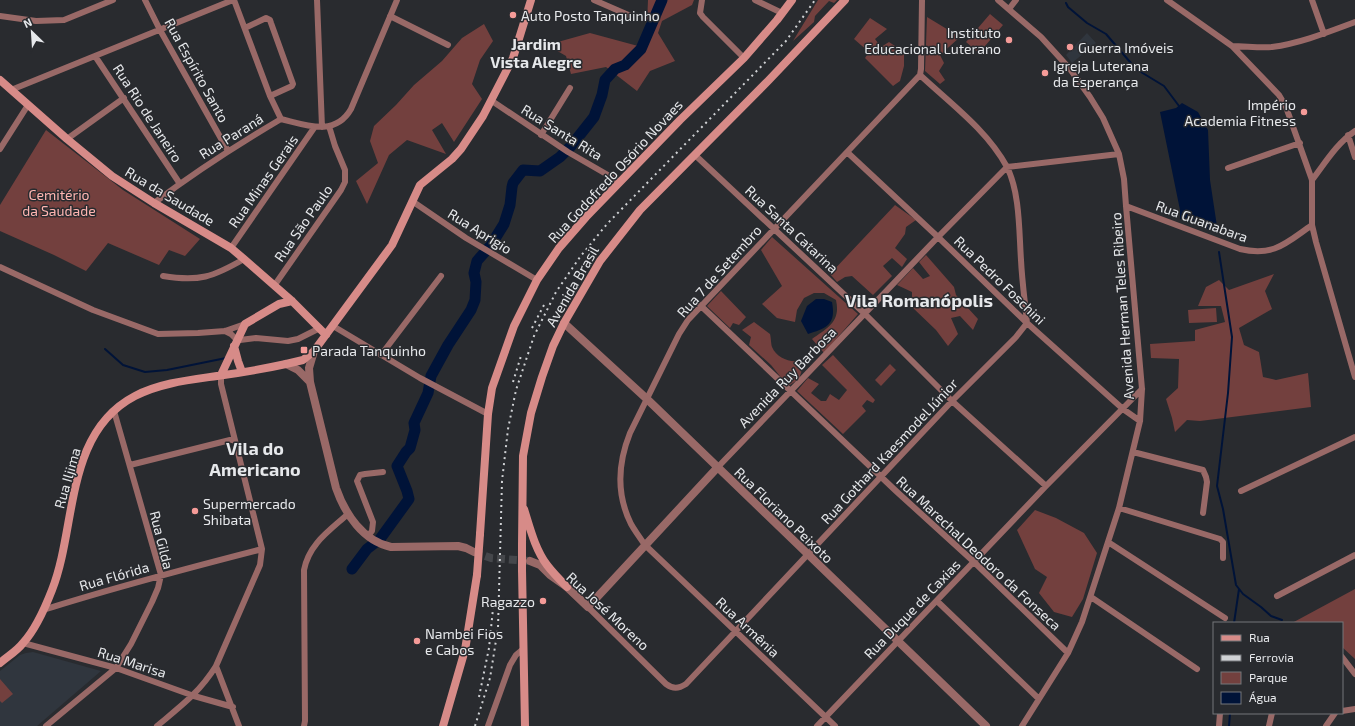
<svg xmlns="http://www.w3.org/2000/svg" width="1355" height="726" viewBox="0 0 1355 726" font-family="'Exo 2',sans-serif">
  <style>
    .built { fill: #30363e }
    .green { fill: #73403e }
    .water { fill: #001338 }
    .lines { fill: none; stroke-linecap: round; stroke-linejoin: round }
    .stream { stroke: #001338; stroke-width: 2 }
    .river { stroke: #001338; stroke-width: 11 }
    .tertiary-tunnel { stroke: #45474b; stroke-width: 8; stroke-dasharray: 8 4; stroke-linecap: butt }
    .minor { stroke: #996967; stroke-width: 6 }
    .tertiary { stroke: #996967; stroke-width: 8 }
    .secondary { stroke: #d78b88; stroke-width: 8 }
    .rail { stroke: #d0d2d5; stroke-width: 2; stroke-dasharray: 2 4; stroke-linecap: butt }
    .secondary-bridge { stroke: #d78b88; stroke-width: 8 }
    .poi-dot { fill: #f59b98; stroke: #292b2f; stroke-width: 1.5 }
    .labels { text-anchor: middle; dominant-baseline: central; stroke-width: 3; stroke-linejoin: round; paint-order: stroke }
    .poi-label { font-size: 14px; fill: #e6e8eb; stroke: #292b2f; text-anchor: start }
    .street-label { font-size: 14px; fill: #e6e8eb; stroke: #292b2f }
    .park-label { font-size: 14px; fill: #ffb5b1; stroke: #292b2f }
    .quarter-label { font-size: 16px; font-weight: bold; fill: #e6e8eb; stroke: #292b2f }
    .district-label { font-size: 18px; font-weight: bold; fill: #e6e8eb; stroke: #292b2f }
  </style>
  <rect width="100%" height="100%" fill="#292b2f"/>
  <path class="built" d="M1087,33L1096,43L1072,63L1066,55Z
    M33,652L101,671L37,726H0V671L20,655L26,653Z"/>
  <path class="green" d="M648,0H694L692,5L662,21L658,33L675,61L650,71L637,91L606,67L571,74L566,56L547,45L590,33L638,46L647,23Z
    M818,0H837L834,3L829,1L815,16L814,22L793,41Z
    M990,14L1003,25L979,53L966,42Z
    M927,17L960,37L940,55L944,63L939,71L945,80L940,84L925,71Z
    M870,18L887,29L875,39L881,47L889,42L904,52V66L900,81L893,86L865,58L869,52L854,39Z
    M484,24L493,41L480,60L472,84L482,99L454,142L442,123L432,130L446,154L407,140L389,155L367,204L356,181L378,163L370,141L374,126L396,105L414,85L442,61L462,38Z
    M46,130L123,190L200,239L185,256L169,250L159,265L108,243L86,271L54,255L0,231V205Z
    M895,205L916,220L906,227L905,234L895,248L907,259L902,267L892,258L883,266L892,276L873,295L852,276L845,277L837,282L830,274Z
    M772,237L858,314L824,353L812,339C827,328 841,322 836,300L824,293H814L804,298L797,310L795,322L777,318L762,304L782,286L761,250Z
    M926,255L954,287L956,295L978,319L973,330L960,316L951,318L958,334L948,346L936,330L912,307V292L897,285L913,268L923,279L930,276L919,262Z
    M1274,274L1265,291L1272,309L1239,328L1244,345L1259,352L1263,377L1276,380L1308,373L1311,407L1200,421L1187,420L1175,432L1172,418L1166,399L1178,388L1179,359L1151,358L1150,344L1195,341V330L1225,322L1221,306H1198L1206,287L1219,280L1229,290Z
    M721,291L746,317L739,325L733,323L730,328L707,306Z
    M1216,308L1217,322L1189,323L1188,310Z
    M754,322L770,334C771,338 771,344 772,347C776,357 788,362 797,361L802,370L799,379L790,385L783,380L771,365L749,345L751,337L742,330Z
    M833,355L875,400L873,403L867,400L862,406L866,411L843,434L797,391L808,378L819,384L811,393L821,401H826L830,394L839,400L847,390L822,365Z
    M890,364L896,370L881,386L875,380Z
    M1035,510L1056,518L1084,533L1097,553L1083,599L1072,617L1054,612L1039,593L1047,577L1035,569L1017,530Z
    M1355,589V659L1342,647V623H1292Z
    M0,679L13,694L2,703L0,701Z"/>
  <path class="water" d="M1182,103L1198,112L1208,130L1210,180L1218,233L1180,219V210L1160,112L1176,108Z
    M816,299H824L832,302C836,324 828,328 808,334L801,321L807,306Z"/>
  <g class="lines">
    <path class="stream" d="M1066,3L1068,7L1087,23L1106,34L1136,69L1164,86L1179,106
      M1219,252L1232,337L1228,393L1217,486L1223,509L1236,585L1243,594L1261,607L1271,616L1282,620
      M105,349L123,365L145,372L167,370L226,358
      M1234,623L1239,589
      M1229,726L1230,713"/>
    <path class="river" d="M352,569L367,549L380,539L409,499L407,491L397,466L406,452L410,448L415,430L414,423L428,393L431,376L448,345L471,310L475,300L476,282L474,273L477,261L491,245L504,224L510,205L512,187L513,183L523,170L540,171L560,157L571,146L594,117L602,95L605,80L615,69L625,65L641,49L662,0"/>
    <path class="tertiary-tunnel" d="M474,552L491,558L529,561"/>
    <path class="minor" d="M145,0L160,30L228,151
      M234,0L270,96L281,119
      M317,0L322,127
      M594,0L633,17
      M702,0L700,13L703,17L744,58
      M755,0L782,13
      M998,0L1041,37L1070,69L1090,97L1103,118L1119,154L1124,179L1126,206L1142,389L1140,421L1119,508L1082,622L1068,653L1022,726
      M1167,0L1232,46L1279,95L1286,107L1312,180V225L1316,242L1355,377
      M1312,0L1324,34
      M1009,9L1016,0
      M0,16L36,21L64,20L113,0
      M390,16L448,45
      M245,28L266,18L270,20L271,23L293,84L292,86L270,96
      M1232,46C1245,46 1259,48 1272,47C1301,43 1328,32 1355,22
      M95,56L180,184
      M920,75C950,103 987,130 1007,167C1020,193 1019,231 1021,260C1022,281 1025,302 1027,323
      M11,90L233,0
      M492,101L568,152L620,182
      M541,135L570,88
      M1348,135L1355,157
      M67,139L124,98
      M0,149L28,105
      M847,152L938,237L1027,323L1123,409L1140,421
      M695,155L865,314L952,401L1046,486
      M1007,167L1119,154
      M1228,168L1300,143
      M1312,180C1325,163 1337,143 1355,131
      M412,201L466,238L537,280
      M154,203C195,172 237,145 281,119C306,125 335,137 351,109L397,0
      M1126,206L1240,249C1274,257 1286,243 1312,225
      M231,248L314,128
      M0,267L93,310L158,334L198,333L225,331L245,324
      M163,276C199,282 213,277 244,259
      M274,286L341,190L345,182V170L335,146L329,126
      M700,305L896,491L974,562L1068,653
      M333,326L420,378L488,414
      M225,331L231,334L237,340H240L256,338L288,341L298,339L320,328
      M381,355L441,276
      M1133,452L1203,470L1206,477L1207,482L1203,513
      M130,465L234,439
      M717,468L938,237L1007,167
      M1241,491L1355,437
      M1119,508L1220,539L1223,542V558
      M368,536L372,531L373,522L357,481L360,475L365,474L383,472
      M1108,542L1225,618
      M1277,596L1355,555
      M1091,597L1197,669
      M937,601L1039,699
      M588,607L666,684C673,689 678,689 686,684L952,401L1016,337L1027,323
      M43,610C115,587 188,568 262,549
      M23,643L116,668L194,696L233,707
      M1342,657L1355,674
      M216,666L239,726
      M1342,711L1355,709
      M46,726L116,668L131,644L152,602L158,588L161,575L114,411
      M157,726C181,706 199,693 216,666L260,565L262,549L221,384V375
      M304,726L305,721L304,570C309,544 329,531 348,514
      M488,726L510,665L516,655L522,650
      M817,726L1046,486L1142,389
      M835,726L645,545C640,538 635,531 631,524C616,494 618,463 630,433L679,334L688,320L920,75L921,69L922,0
      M1219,726L1220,713
      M1269,726L1272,713
      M1326,726L1335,713"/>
    <path class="tertiary" d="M564,323L648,400L986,726
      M314,351L309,368L310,382L336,488C345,514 363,541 391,547L458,546L466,548L474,552
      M286,364L298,370L309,381
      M530,561L540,565L550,575L567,587L588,607L717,468"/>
    <path class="secondary" d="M0,80L67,139L112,176L154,203L231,248L244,259L292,301L326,335
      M234,346L238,361L242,372
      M221,375L245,324L279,304L292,301
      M524,509C530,528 535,549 547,565C553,573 560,580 567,587
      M480,534L488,414L492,388L514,326L537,280L559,248L586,217L680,120L744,58L777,20L792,0
      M522,545L523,456L531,413L542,377L553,346L564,323L600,261L640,210L768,81L845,0
      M522,570L525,726
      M0,663C8,656 17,651 23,643C36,629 45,608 52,590C77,527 64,433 135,396C160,383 189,380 217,376C240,373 263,369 286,364L303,360L314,351L392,245L420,185L452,159L461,149L483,116L513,58L531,0
      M443,726L465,650L477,575"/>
    <path class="rail" d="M532,328L545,303
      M513,382L521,356
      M479,697L489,648L494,599
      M475,726L490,678L498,628L502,481L508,429L516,390L534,336L556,292L580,257L607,224L786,41L815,0"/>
    <path class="secondary-bridge" d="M522,545V570
      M477,575L480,534"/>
  </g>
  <g class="poi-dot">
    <circle cx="513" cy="15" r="4"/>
    <circle cx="1009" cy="40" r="4"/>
    <circle cx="1070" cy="47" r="4"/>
    <circle cx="1045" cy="73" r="4"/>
    <circle cx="1304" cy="112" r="4"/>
    <rect x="300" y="346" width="8" height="8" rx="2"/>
    <circle cx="195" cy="511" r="4"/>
    <circle cx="543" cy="601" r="4"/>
    <circle cx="417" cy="641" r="4"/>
  </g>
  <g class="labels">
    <g class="poi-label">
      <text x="521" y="15">Auto Posto Tanquinho</text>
      <text x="1001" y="32" text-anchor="end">Instituto<tspan x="1001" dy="16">Educacional Luterano</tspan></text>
      <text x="1078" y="47">Guerra Imóveis</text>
      <text x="1053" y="65">Igreja Luterana<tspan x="1053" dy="16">da Esperança</tspan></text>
      <text x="1296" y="104" text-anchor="end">Império<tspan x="1296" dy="16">Academia Fitness</tspan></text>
      <text x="312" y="350">Parada Tanquinho</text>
      <text x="203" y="503">Supermercado<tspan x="203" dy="16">Shibata</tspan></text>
      <text x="535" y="601" text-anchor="end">Ragazzo</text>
      <text x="425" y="633">Nambei Fios<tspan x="425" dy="16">e Cabos</tspan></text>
    </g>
    <g class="street-label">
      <text transform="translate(197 70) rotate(61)">Rua Espírito Santo</text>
      <text transform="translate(148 113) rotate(57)">Rua Rio de Janeiro</text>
      <text transform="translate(562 132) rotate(32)">Rua Santa Rita</text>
      <text transform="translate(231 136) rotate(-32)">Rua Paraná</text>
      <text transform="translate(615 171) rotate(-47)">Rua Godofredo Osório Novaes</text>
      <text transform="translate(263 181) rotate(-55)">Rua Minas Gerais</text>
      <text transform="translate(170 196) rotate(31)">Rua da Saudade</text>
      <text transform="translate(1202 221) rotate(20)">Rua Guanabara</text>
      <text transform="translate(303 223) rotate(-55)">Rua São Paulo</text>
      <text transform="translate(792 229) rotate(43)">Rua Santa Catarina</text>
      <text transform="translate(480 231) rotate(32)">Rua Aprigio</text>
      <text transform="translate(719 271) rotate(-48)">Rua 7 de Setembro</text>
      <text transform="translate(1000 280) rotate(44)">Rua Pedro Foschini</text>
      <text transform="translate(572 286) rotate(-60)">Avenida Brasil</text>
      <text transform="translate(1122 306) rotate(-94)">Avenida Herman Teles Ribeiro</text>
      <text transform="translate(787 377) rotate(-46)">Avenida Ruy Barbosa</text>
      <text transform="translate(889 451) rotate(-47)">Rua Gothard Kaesmodel Júnior</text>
      <text transform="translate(67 478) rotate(-74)">Rua Iljima</text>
      <text transform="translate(784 515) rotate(44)">Rua Floriano Peixoto</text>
      <text transform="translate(162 540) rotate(76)">Rua Gilda</text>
      <text transform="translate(979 553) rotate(43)">Rua Marechal Deodoro da Fonseca</text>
      <text transform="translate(114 576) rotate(-16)">Rua Flórida</text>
      <text transform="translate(912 609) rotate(-46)">Rua Duque de Caxias</text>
      <text transform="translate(608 611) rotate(43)">Rua José Moreno</text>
      <text transform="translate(748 627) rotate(43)">Rua Armênia</text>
      <text transform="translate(132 662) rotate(18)">Rua Marisa</text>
    </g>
    <g class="park-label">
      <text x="59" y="194">Cemitério<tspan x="59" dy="16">da Saudade</tspan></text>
    </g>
    <g class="quarter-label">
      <text x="536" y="43">Jardim<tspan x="536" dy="18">Vista Alegre</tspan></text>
    </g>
    <g class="district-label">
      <text x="919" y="300">Vila Romanópolis</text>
      <text x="255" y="448">Vila do<tspan x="255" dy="21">Americano</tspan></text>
    </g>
  </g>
  <rect x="1213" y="622" width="130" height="92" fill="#292b2f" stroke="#75777a"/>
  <rect x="1221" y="635" width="20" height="6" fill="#d78b88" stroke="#75777a"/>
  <text x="1249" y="642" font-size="12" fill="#e6e8eb">Rua</text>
  <rect x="1221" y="655" width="20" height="6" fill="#d0d2d5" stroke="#75777a"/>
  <text x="1249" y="662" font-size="12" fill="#e6e8eb">Ferrovia</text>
  <rect x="1221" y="672" width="20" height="12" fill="#73403e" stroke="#75777a"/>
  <text x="1249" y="682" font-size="12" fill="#e6e8eb">Parque</text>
  <rect x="1221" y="692" width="20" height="12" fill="#001338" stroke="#75777a"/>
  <text x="1249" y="702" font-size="12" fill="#e6e8eb">Água</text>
  <g transform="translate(32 32) rotate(335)" stroke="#292b2f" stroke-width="3" paint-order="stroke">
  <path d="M0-3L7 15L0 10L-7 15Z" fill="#e6e8eb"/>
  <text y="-6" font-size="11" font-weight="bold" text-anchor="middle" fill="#e6e8eb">N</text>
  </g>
</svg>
